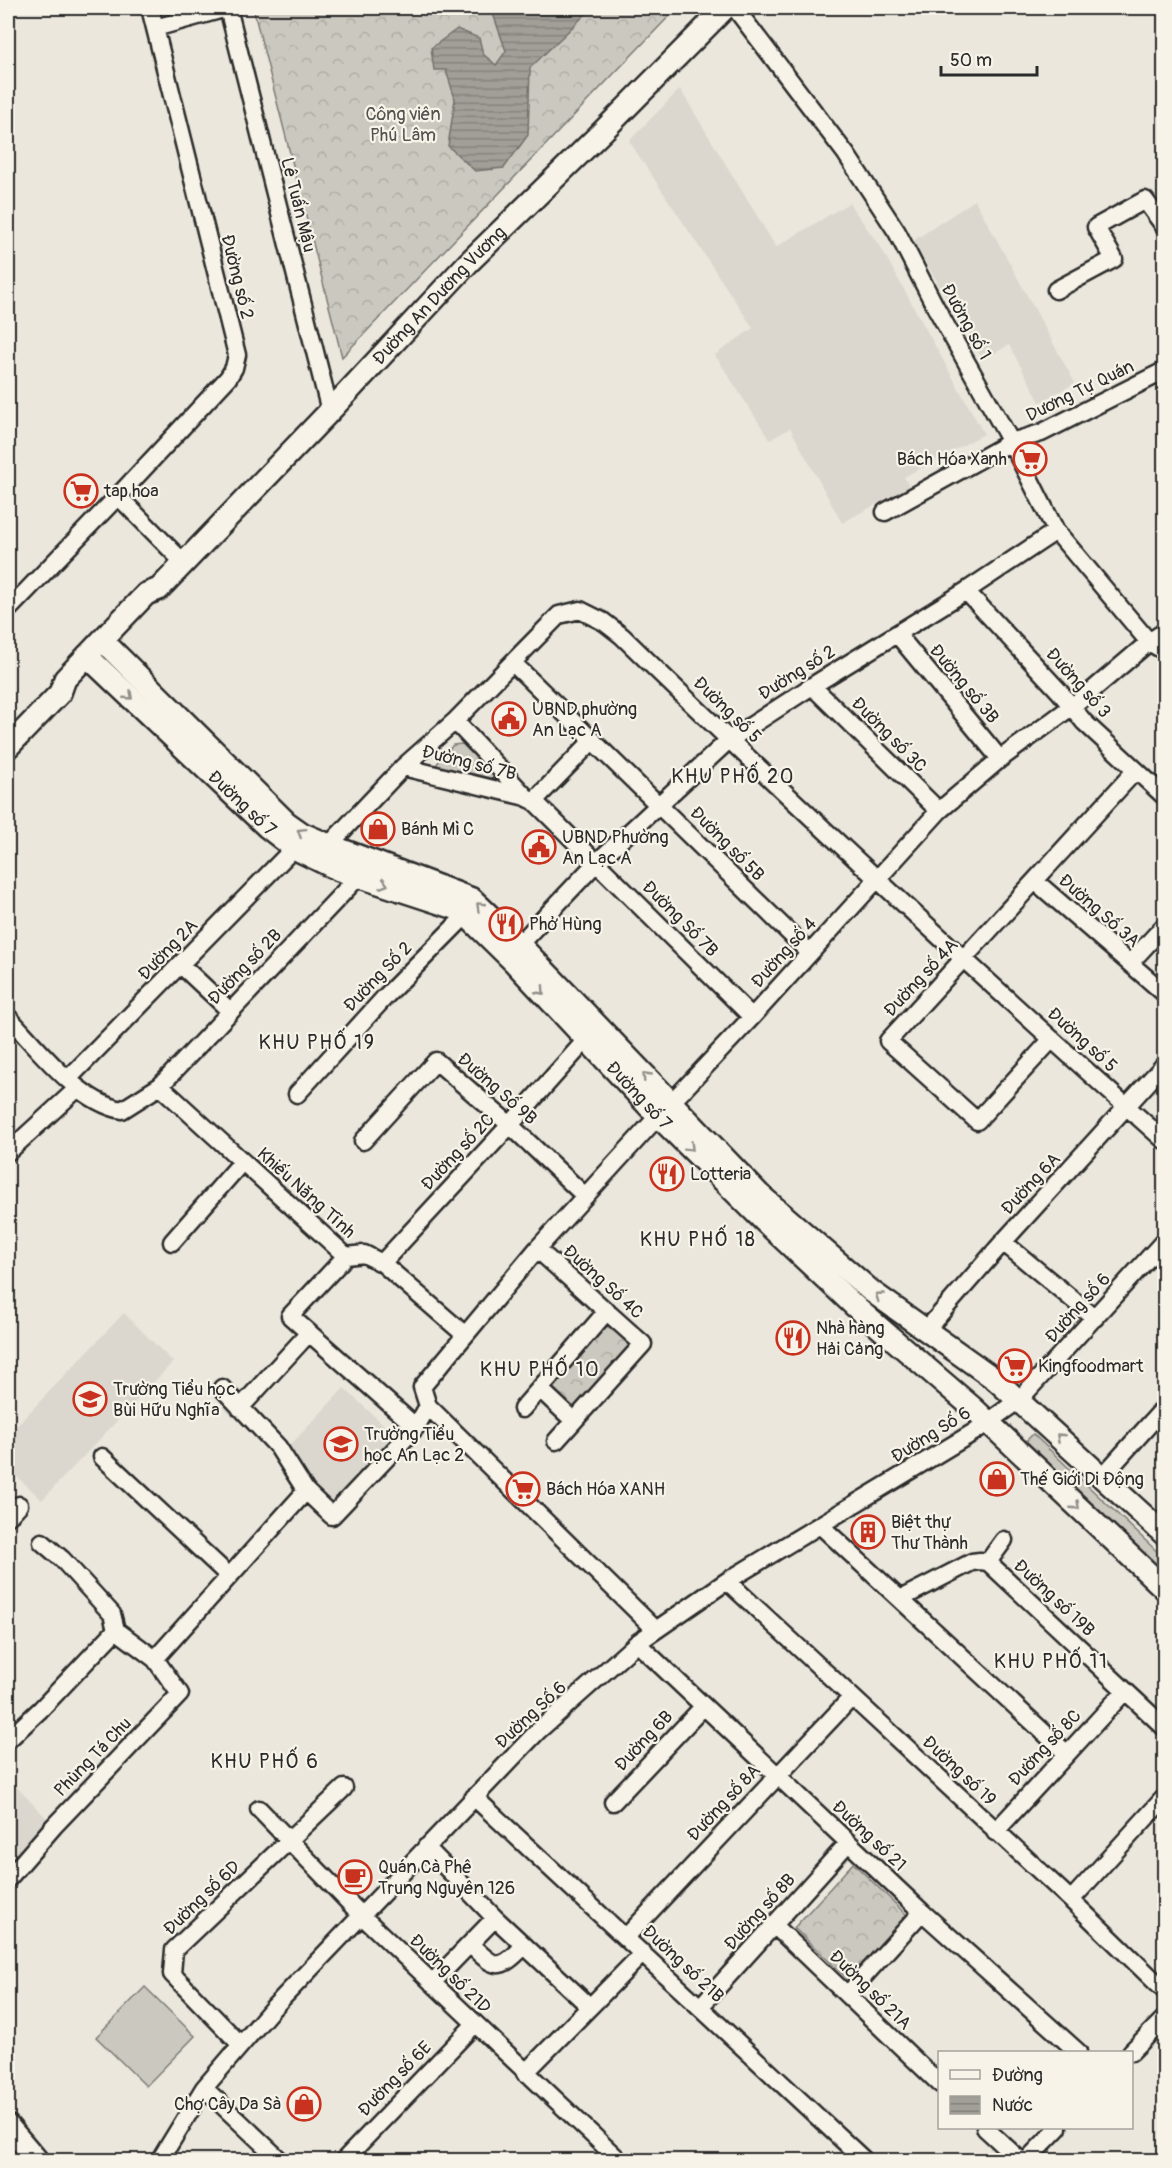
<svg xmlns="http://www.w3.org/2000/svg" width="1172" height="2168" viewBox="0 0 1172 2168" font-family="Pangolin,sans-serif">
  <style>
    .built { fill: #dbd7ce }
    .grass { fill: url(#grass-tufts); stroke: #7b7a75; stroke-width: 1.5 }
    .forest { fill: url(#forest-crowns); stroke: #7b7a75; stroke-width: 1.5 }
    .pitch { fill: #cbc8bf; stroke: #7b7a75; stroke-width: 1.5 }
    .water { fill: url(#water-rules); stroke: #72716c; stroke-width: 1.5 }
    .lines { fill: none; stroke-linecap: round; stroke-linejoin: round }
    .minor-casing { stroke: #2b2b2b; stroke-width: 21 }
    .major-casing { stroke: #2b2b2b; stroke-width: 26 }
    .minor { stroke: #f7f3e8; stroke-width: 16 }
    .major { stroke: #f7f3e8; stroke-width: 21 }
    .oneway { stroke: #918f8a }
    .labels { text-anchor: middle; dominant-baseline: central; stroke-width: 4.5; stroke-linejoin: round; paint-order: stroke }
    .park-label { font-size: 18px; fill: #535250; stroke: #f7f3e8 }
    .street-label { font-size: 18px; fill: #2b2b2b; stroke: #f7f3e8 }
    .poi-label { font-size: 18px; fill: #2b2b2b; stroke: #f7f3e8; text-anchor: start }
    .neighbourhood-label { font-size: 20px; letter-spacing: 1.5px; fill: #2b2b2b; stroke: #f7f3e8 }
  </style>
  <defs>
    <pattern id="grass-tufts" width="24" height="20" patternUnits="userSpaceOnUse" patternTransform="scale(1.5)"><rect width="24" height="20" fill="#cbc8bf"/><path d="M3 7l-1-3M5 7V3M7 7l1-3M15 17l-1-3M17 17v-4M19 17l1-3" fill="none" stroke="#aeaca4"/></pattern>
    <pattern id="forest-crowns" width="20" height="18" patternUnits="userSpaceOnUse" patternTransform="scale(1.5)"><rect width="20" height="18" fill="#cbc8bf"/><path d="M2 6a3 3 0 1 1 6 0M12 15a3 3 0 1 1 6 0" fill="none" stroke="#aeaca4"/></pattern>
    <pattern id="water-rules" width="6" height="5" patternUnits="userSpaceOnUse" patternTransform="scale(1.5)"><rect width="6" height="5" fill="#a29f98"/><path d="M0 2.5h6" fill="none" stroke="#84827c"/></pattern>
  </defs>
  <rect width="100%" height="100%" fill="#ebe7dd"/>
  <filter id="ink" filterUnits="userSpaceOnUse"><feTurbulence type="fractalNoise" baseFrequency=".0167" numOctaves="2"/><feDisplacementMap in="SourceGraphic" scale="12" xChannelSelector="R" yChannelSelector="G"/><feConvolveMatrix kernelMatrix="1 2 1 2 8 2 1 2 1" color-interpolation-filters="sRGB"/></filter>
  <g filter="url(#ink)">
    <path class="built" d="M680,89L776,247L849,203L881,248L984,434L904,477L909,486L842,523L790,428L770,440L715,355L753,328L629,141Z
      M975,200L1075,383L1040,402L1009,345L983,360L913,241Z
      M124,1313L173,1362L42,1500L8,1468V1435Z
      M344,1388L396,1436L334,1504L284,1452Z
      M8,1778L54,1826L8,1877Z"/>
    <path class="grass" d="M1033,1434L1164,1558V1578L1023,1444Z"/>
    <path class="forest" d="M253,8H677L342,357Z
      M462,744L508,788L436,772L435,766L453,745Z
      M606,1322L632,1345L574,1411L548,1388Z
      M853,1863L912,1920L854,1985L794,1928Z"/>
    <path class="pitch" d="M145,1987L195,2036L146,2086L96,2037Z"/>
    <path class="water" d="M491,8H592L530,68L528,135L504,168L475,171L448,146L455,99L446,70H434L431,48L457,29L479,38L483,54L496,65L506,51Z"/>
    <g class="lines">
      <g class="minor-casing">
        <path id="minor" d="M228,8L330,411
          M735,8L846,154L897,232L935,306L1011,442L1056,531L1149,642L1164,651
          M155,28L227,8
          M1056,290L1114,259L1096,227L1145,200L1164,226
          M118,496L183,562
          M885,512L1011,442L1041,433L1164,371
          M966,591L1059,691L1084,722L1164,796
          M8,610L118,496L228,378L234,368L237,355L150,8
          M897,634L1000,759
          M513,663L809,952
          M812,686L939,811
          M455,721L526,797L534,801L752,1017
          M403,767L526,797
          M534,801L593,740
          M323,854L329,845L403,767L455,721L559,615L580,610L604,622L622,636C799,809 980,976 1164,1140
          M1035,881L1164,993
          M512,952L596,863L729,740L812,686L966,591L1056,531
          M1130,963L1164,926
          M181,965L230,1011
          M8,1017C38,1048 78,1102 122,1110L160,1086L359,876
          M1052,1039L977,1121L888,1041L1136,770
          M68,1079L294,848
          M160,1086L346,1256L364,1254L382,1263L464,1334
          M297,1094L385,997L466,915
          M363,1141L436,1061L510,1125L585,1196
          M8,1152L78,1088
          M172,1242L242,1162
          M1003,1242L1095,1318
          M537,1249L643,1344L556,1441
          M346,1256L290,1316L416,1427
          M382,1263L510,1125L585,1041
          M926,1330L1003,1242L1164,1065
          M222,1388L278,1447L306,1491
          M540,1389L574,1421
          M240,1408L308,1334
          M522,1409L607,1311
          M102,1457L229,1576
          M1102,1477L1164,1408
          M8,1517L19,1505
          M821,1526L1066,1753
          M42,1542L62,1559L112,1614L116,1630
          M988,1562L1004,1540
          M727,1581L1071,1900L1164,1990
          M900,1599L972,1562L980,1561L988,1562L1164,1727
          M656,1630L428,1406L422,1387L537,1249L651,1124L752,1017L939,811L1000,759L1082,699L1149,642L1164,632
          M637,1643L922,1912L1078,2052
          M8,1740L41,1709L116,1630L155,1659
          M474,1797L864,2160
          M613,1802L703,1707
          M259,1809L362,1916L619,2160
          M995,1832L1125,1691
          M426,1847L495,1918L589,2006
          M8,1879L54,1826L180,1694L155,1659L306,1491L332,1516L416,1427L428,1406
          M1071,1900L1164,1798
          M774,1925L940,2084
          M626,1937L852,1697
          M470,1944C495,1969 499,1972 524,1946
          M432,1983L495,1918
          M847,1995L922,1912
          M700,2007L848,1843
          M241,2045L172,1974L174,1950L344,1788
          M1131,2052L1164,2019
          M525,2073L643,1953
          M204,2088L280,2160
          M985,2128L1020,2160
          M160,2160L204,2088L272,2009L538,1731L637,1643L656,1630L727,1581L974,1432L1019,1400L1164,1241
          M344,2160L474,2025
          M1027,2160L1058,2128"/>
      </g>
      <g class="major-casing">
        <g id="major">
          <path d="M111,649L286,822L303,834L329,845L472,899L519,944L759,1194L871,1291L996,1380L1164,1534"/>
          <path id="s1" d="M87,656L267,827L294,848L339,870L458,909L466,915L515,963L658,1116L763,1220L859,1310L972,1407L1164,1588"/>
          <path id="s2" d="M8,747L60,693L65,679L102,640L146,594L159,589L330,411L468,263L603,131L725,8"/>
          <path d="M8,2126L37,2160"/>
        </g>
      </g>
      <use href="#minor" class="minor"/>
      <use href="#major" class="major"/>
    </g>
    <defs><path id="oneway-chevron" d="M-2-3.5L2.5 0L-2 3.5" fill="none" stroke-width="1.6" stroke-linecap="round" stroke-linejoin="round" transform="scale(1.5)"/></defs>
    <g class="oneway">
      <use href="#oneway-chevron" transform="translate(129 696) rotate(43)"/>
      <use href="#oneway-chevron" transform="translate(301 832) rotate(-148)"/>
      <use href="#oneway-chevron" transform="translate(384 884) rotate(18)"/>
      <use href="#oneway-chevron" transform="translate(480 906) rotate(-136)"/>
      <use href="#oneway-chevron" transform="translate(541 991) rotate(48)"/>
      <use href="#oneway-chevron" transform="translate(646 1076) rotate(-134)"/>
      <use href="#oneway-chevron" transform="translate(690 1147) rotate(45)"/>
      <use href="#oneway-chevron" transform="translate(879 1296) rotate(-144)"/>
      <use href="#oneway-chevron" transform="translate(1060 1437) rotate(-137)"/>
      <use href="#oneway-chevron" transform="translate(1076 1506) rotate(43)"/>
    </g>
  </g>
  <defs>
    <g id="supermarket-ring" transform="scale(1.725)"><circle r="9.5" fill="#f7f3e8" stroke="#c8321e" stroke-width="1.5"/><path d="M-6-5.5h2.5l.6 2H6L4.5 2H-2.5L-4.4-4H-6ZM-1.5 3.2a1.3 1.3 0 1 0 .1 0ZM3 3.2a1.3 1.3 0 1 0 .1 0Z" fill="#c8321e"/></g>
    <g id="civic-ring" transform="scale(1.725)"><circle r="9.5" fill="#f7f3e8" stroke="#c8321e" stroke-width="1.5"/><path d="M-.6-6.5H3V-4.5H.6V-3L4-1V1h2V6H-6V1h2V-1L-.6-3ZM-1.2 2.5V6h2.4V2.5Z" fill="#c8321e"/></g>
    <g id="shop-ring" transform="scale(1.725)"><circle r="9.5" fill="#f7f3e8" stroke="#c8321e" stroke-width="1.5"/><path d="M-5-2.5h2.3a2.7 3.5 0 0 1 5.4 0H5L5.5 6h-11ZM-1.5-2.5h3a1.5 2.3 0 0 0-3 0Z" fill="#c8321e"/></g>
    <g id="restaurant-ring" transform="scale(1.725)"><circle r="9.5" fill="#f7f3e8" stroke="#c8321e" stroke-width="1.5"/><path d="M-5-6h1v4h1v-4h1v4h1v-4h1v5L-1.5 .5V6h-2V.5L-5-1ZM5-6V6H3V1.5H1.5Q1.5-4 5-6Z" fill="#c8321e"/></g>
    <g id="school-ring" transform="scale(1.725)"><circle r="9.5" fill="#f7f3e8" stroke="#c8321e" stroke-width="1.5"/><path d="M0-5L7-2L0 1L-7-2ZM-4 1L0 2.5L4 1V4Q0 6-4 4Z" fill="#c8321e"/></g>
    <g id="building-ring" transform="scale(1.725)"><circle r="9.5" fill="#f7f3e8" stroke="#c8321e" stroke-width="1.5"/><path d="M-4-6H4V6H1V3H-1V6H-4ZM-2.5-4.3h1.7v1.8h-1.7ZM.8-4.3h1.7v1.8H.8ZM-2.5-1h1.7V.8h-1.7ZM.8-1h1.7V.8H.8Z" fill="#c8321e"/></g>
    <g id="cafe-ring" transform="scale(1.725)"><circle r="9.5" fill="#f7f3e8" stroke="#c8321e" stroke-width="1.5"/><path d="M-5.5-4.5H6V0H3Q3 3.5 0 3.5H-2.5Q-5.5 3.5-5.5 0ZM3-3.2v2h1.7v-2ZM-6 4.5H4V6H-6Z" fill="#c8321e"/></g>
  </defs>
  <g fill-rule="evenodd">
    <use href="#supermarket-ring" x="1030" y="459"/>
    <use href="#supermarket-ring" x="81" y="491"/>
    <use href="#civic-ring" x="509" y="719"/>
    <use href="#shop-ring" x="378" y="829"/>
    <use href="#civic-ring" x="539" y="847"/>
    <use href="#restaurant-ring" x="506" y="924"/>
    <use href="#restaurant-ring" x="667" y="1174"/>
    <use href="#restaurant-ring" x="793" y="1338"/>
    <use href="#supermarket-ring" x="1015" y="1366"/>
    <use href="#school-ring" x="90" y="1399"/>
    <use href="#school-ring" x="341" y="1444"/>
    <use href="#shop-ring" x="997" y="1479"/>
    <use href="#supermarket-ring" x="523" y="1489"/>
    <use href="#building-ring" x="868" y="1532"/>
    <use href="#cafe-ring" x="355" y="1877"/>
    <use href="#shop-ring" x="304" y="2104"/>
  </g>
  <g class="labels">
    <g class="park-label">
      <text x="403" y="114">Công viên<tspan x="403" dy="21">Phú Lâm</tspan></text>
    </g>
    <g class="street-label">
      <text transform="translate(298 205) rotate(76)">Lê Tuấn Mậu</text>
      <text transform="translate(237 277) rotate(76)">Đường số 2</text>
      <text stroke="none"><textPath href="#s2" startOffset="627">Đường An Dương Vương</textPath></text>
      <text transform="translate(966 322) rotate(61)">Đường số 1</text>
      <text transform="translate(1080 391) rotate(-26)">Dương Tự Quán</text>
      <text transform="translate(797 673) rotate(-32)">Đường số 2</text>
      <text transform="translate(1078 683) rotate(48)">Đường số 3</text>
      <text transform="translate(964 684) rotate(50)">Đường số 3B</text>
      <text transform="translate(727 710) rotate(44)">Đường số 5</text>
      <text transform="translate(889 735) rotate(45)">Đường số 3C</text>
      <text transform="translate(469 763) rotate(14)">Đường số 7B</text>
      <text stroke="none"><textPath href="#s1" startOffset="214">Đường số 7</textPath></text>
      <text transform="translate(727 844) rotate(45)">Đường số 5B</text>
      <text transform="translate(1099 911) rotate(41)">Đường Số 3A</text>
      <text transform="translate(680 919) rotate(45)">Đường Số 7B</text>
      <text transform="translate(168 950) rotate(-46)">Đường 2A</text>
      <text transform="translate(784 953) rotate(-48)">Đường số 4</text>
      <text transform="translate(245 967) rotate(-46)">Đường số 2B</text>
      <text transform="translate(378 977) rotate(-46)">Đường Số 2</text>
      <text transform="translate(921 978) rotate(-47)">Đường số 4A</text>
      <text transform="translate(1082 1040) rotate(42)">Đường số 5</text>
      <text transform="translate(497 1089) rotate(41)">Đường Số 9B</text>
      <text stroke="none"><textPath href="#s1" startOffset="718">Đường số 7</textPath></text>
      <text transform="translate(458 1152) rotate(-47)">Đường số 2C</text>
      <text transform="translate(1031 1184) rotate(-47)">Đường 6A</text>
      <text transform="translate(306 1193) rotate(42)">Khiếu Năng Tĩnh</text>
      <text transform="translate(603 1282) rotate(42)">Đường Số 4C</text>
      <text transform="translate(1078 1308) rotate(-48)">Đường số 6</text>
      <text transform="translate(931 1435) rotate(-32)">Đường Số 6</text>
      <text transform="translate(1054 1598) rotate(43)">Đường số 19B</text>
      <text transform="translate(531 1715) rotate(-43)">Đường Số 6</text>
      <text transform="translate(644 1741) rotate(-47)">Đường 6B</text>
      <text transform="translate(1045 1748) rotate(-47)">Đường số 8C</text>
      <text transform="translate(93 1757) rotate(-46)">Phùng Tá Chu</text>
      <text transform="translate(959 1771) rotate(43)">Đường số 19</text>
      <text transform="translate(724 1803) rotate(-47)">Đường số 8A</text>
      <text transform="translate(869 1836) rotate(43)">Đường số 21</text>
      <text transform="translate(202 1898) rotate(-44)">Đường số 6D</text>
      <text transform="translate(760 1912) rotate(-48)">Đường số 8B</text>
      <text transform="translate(683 1964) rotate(43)">Đường số 21B</text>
      <text transform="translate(450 1974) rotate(44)">Đường số 21D</text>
      <text transform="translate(870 1990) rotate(44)">Đường số 21A</text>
      <text transform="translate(395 2079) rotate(-46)">Đường số 6E</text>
    </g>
    <g class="poi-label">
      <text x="1007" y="459" text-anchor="end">Bách Hóa Xanh</text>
      <text x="104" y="491">tap hoa</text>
      <text x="532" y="709">UBND phường<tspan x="532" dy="21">An Lạc A</tspan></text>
      <text x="401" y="829">Bánh Mì C</text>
      <text x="562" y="837">UBND Phường<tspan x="562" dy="21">An Lạc A</tspan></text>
      <text x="529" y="924">Phở Hùng</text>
      <text x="690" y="1174">Lotteria</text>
      <text x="816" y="1328">Nhà hàng<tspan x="816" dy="21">Hải Cảng</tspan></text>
      <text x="1038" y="1366">Kingfoodmart</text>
      <text x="113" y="1389">Trường Tiểu học<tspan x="113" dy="21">Bùi Hữu Nghĩa</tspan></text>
      <text x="364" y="1434">Trường Tiểu<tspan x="364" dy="21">học An Lạc 2</tspan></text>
      <text x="1020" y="1479">Thế Giới Di Động</text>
      <text x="546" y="1489">Bách Hóa XANH</text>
      <text x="891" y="1522">Biệt thự<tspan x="891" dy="21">Thư Thành</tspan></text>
      <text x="378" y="1867">Quán Cà Phê<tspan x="378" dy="21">Trung Nguyên 126</tspan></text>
      <text x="281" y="2104" text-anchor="end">Chợ Cây Da Sà</text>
    </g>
    <g class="neighbourhood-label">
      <text x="733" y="776">KHU PHỐ 20</text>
      <text x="317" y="1042">KHU PHỐ 19</text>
      <text x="698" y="1239">KHU PHỐ 18</text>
      <text x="540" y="1369">KHU PHỐ 10</text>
      <text x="1051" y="1661">KHU PHỐ 11</text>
      <text x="265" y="1761">KHU PHỐ 6</text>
    </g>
  </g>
  <rect width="1172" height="2168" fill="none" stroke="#f7f3e8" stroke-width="30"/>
  <rect x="15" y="15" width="1142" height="2138" fill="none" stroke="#2b2b2b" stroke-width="2" filter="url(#ink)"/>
  <rect x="938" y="2051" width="195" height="78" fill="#f7f3e8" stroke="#a5a39c" stroke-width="1.5"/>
  <rect x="950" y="2070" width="30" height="9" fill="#f7f3e8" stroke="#a5a39c" stroke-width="1.5"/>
  <text x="992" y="2081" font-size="18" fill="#2b2b2b">Đường</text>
  <rect x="950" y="2096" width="30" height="18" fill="url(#water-rules)" stroke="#a5a39c" stroke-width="1.5"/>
  <text x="992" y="2111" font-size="18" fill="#2b2b2b">Nước</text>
  <path d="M941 66v9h96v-9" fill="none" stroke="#2b2b2b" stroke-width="3"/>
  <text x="950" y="66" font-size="18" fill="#2b2b2b" stroke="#f7f3e8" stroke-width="4.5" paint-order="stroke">50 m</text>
</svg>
